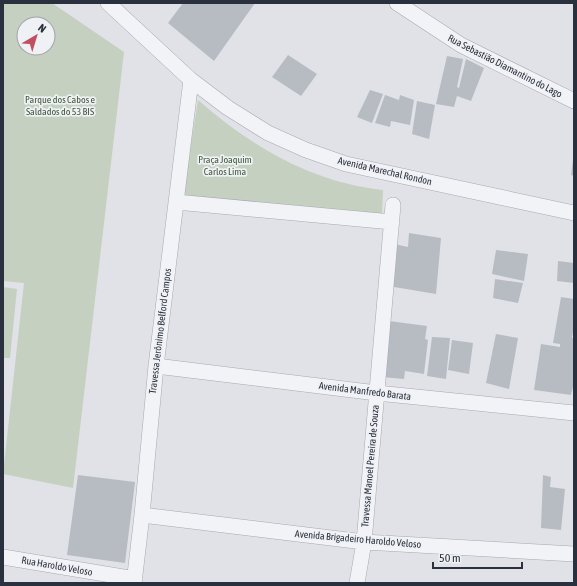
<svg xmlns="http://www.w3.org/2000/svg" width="577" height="586" viewBox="0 0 577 586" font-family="'Asap Condensed',sans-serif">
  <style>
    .green { fill: #c5d0c1; fill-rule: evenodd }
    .building { fill: #b7bcc3 }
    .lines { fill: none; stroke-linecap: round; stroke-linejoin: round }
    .minor-casing { stroke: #a6a9b1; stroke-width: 16 }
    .minor { stroke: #f2f3f6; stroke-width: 15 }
    .labels { text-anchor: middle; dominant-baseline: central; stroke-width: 3.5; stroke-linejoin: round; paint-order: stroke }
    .street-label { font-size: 10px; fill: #2a303d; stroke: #eff1f5 }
    .park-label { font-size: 10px; fill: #3e5739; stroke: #eff1f5 }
  </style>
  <rect width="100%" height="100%" fill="#e0e2e7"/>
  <path class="green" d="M3,3H52L124,52L73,488L3,474L24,283L3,281ZM24,24H48V48H24Z
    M198,100C250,146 313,183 383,190L382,215L183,196Z
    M3,287L17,289L10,358H3Z"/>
  <path class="building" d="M183,3H255L214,61L168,23Z
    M288,55L317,74L301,96L272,77Z
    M447,56L463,59L457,87L459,88L466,59L484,68L471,101L457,96L454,107L436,104Z
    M370,90L383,94L372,123L357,117Z
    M385,95L399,100L400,95L414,100L410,125L391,121L390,127L375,123Z
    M417,101L435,105L429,139L412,134Z
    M573,159H574V176L571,175Z
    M409,233L441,238L436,294L388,286L394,244L408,247Z
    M496,250L528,254L524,281L492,274Z
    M558,261L574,263V283L557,281Z
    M495,279L523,283L518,303L493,298Z
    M561,297L574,299V326L572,338H574V383L571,395L534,390L541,344L560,347V344L553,343Z
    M389,321L427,326L425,339L428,340L424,374L405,371L404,379L382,377Z
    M496,334L518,338L509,389L486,383Z
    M432,337L450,338L446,379L427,376Z
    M452,340L473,343L469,374L448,370Z
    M78,475L135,482L125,563L67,555Z
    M543,475L551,477L550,487L565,489L561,530L541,528Z"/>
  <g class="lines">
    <g class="minor-casing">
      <path id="minor" d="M108,3L191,80L228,108L268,133L306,150L346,164L574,213
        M397,3L461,45L574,101
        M176,202L392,222
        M156,366L377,393L574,413
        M142,515L364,542L574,554
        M3,557L135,579
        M134,583L142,515L156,366L191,80
        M357,583L364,542L393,205"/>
    </g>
    <use href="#minor" class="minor"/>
  </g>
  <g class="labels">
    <g class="street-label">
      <text transform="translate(505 66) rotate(27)">Rua Sebastião Diamantino do Lago</text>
      <text transform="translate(385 171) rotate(13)">Avenida Marechal Rondon</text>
      <text transform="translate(160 331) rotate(-83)">Travessa Jerônimo Belford Campos</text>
      <text transform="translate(365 391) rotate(7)">Avenida Manfredo Barata</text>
      <text transform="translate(370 466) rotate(-85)">Travessa Manoel Pereira de Souza</text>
      <text transform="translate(358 539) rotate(5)">Avenida Brigadeiro Haroldo Veloso</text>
      <text transform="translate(57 566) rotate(10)">Rua Haroldo Veloso</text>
    </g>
    <g class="park-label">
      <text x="60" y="99">Parque dos Cabos e<tspan x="60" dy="12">Saldados do 53 BIS</tspan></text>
      <text x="225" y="159">Praça Joaquim<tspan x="225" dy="12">Carlos Lima</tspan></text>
    </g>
  </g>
  <rect width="577" height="586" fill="none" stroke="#2a303d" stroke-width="8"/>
  <g transform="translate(36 36) rotate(38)"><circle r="19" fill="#eff1f5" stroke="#a0a4ab"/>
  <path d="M0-3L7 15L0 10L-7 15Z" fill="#c0505f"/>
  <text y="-6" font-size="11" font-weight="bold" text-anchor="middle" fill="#2a303d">N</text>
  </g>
  <path d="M433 562v6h89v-6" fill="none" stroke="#2a303d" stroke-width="2"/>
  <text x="439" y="562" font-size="12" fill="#2a303d" stroke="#eff1f5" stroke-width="3" paint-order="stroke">50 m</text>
</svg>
